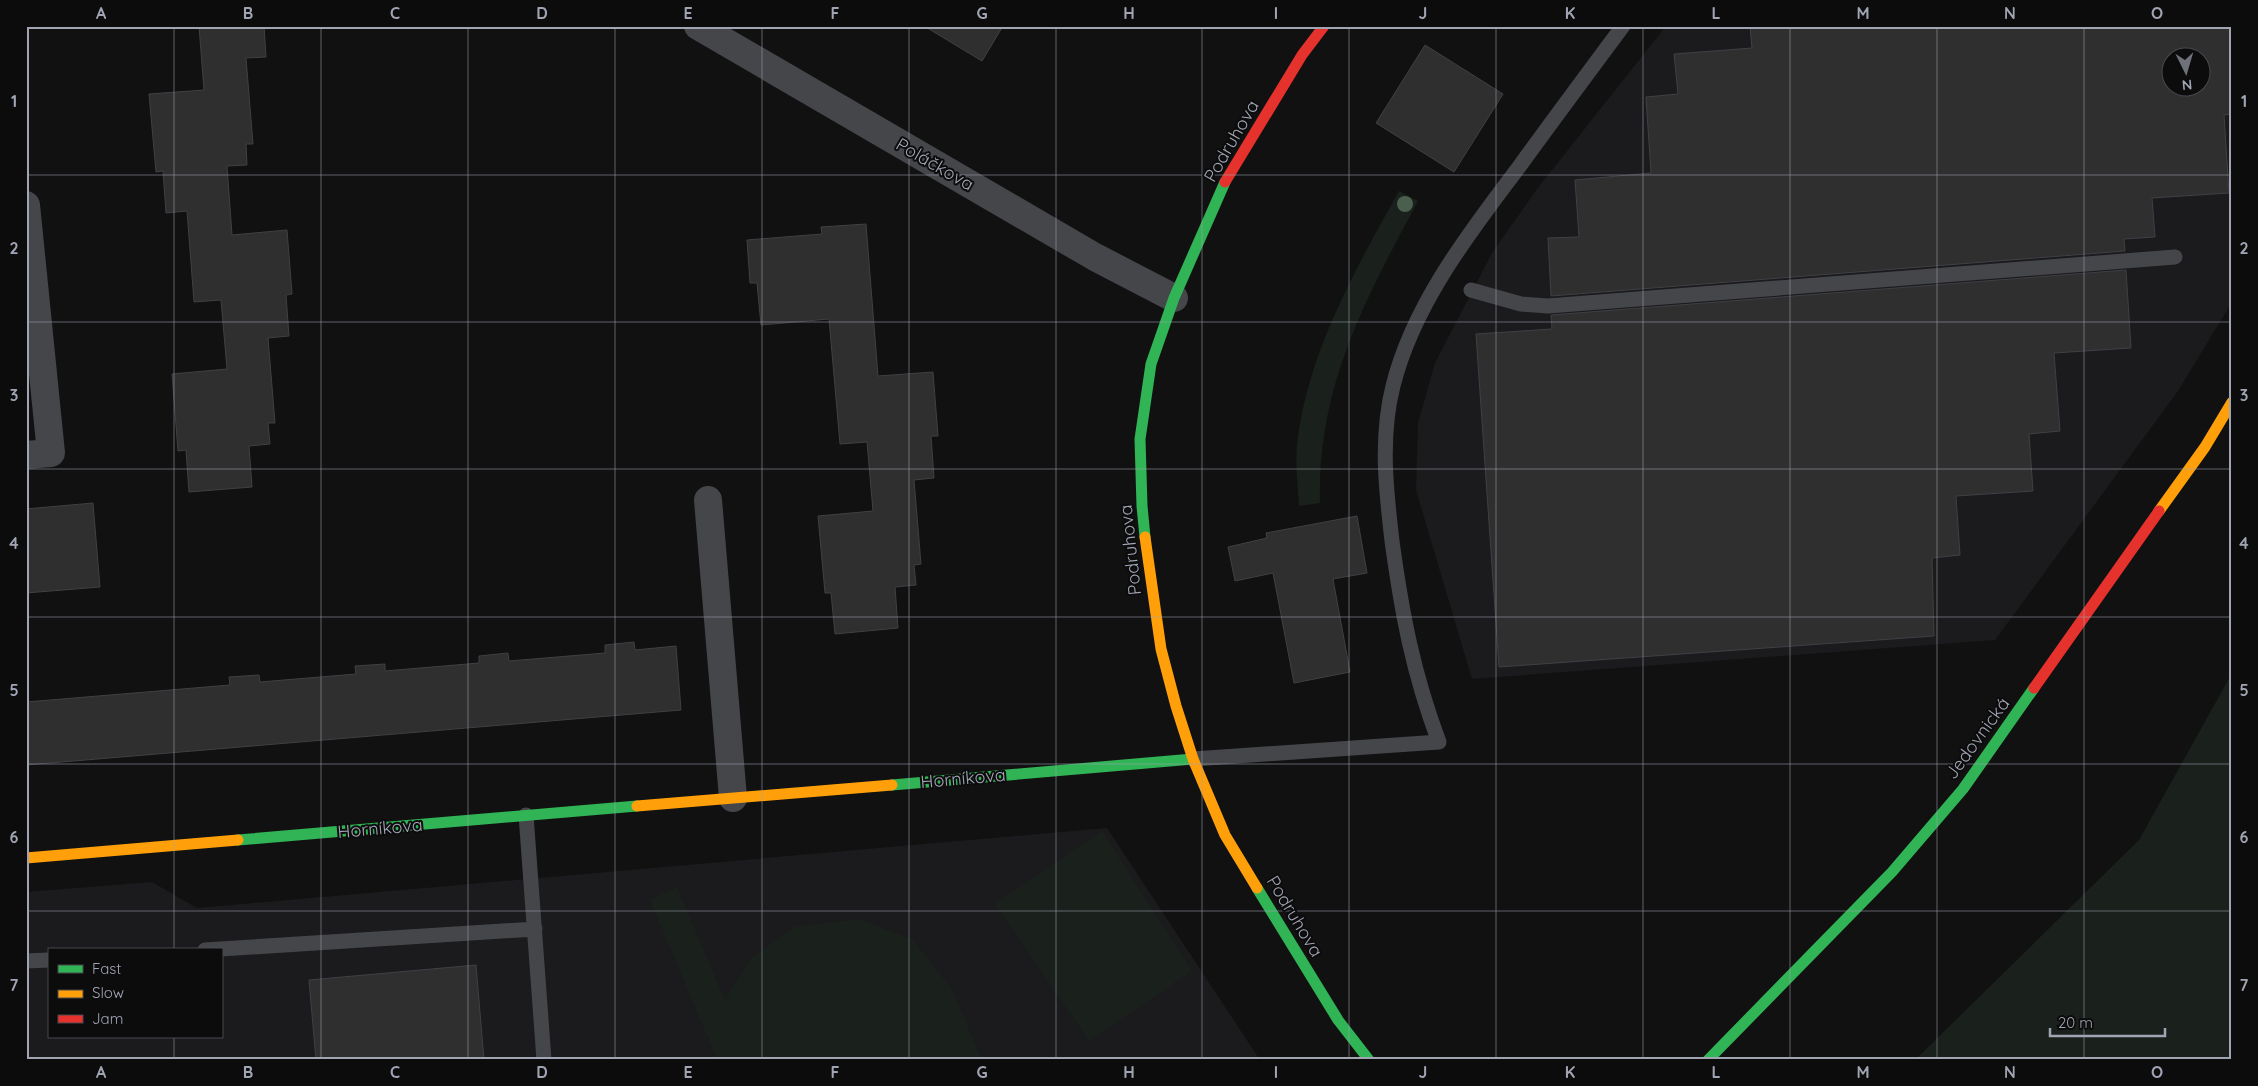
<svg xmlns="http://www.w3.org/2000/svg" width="2258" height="1086" viewBox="0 0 2258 1086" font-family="Quicksand,sans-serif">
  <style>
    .built { fill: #1b1b1d; fill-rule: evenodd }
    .green { fill: #1a201b }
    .building { fill: #2f2f30; stroke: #404045; fill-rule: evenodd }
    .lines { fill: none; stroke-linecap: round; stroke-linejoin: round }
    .lane { stroke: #45464a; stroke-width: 15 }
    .street { stroke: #45464a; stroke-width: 28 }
    .fast { stroke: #30b455; stroke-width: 11 }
    .slow { stroke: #ff9f0a; stroke-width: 11 }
    .jam { stroke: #e5322d; stroke-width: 11 }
    .tree { fill: #4a5f4d }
    .grid { fill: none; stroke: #a1a5b3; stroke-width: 1; stroke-opacity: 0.55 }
    .labels { text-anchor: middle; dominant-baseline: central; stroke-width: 4; stroke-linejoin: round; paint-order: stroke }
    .street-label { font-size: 18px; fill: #a1a5b3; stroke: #0c0c0d }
    .neatline { fill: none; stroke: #a1a5b3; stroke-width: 2 }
    .grid-label { font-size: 16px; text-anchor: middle; font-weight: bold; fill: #a1a5b3 }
  </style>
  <rect width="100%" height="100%" fill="#111"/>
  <path class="built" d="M1666,26H2232V302L2178,391L1995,640L1472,679L1416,490L1418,423L1435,363L1492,253L1537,189ZM2170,58H2200V88H2170Z
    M1107,828L1260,1060H26V892L152,882L197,908ZM49,950H221V1037H49Z"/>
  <path class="green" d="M1399,191L1418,201C1365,300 1317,387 1320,503L1299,506C1298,486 1295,465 1297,445C1307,354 1355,270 1399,191Z
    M2232,673V1060H1915L2139,840Z
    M1102,831L1192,971L1089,1041L995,904Z
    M677,887L725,1000L751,958L794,927L859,919L912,939L952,989L982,1060H717L650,900Z"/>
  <path class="building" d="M199,26H264L266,57L246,58L253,144H246L247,165L227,166L232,235L287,230L292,294L286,295L289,336L268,338L275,423H268L270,444L249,446L252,487L189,492L186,450L178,451L172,374L227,369L221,300L194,302L187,211L166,213L163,171L156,172L149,94L204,90Z
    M924,26H1003L982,61Z
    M1750,26H2232V114L2224,115L2229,193L2152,198L2155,237L2124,239L2125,251L1551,296L1548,238L1579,237L1575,180L1651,173L1646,97L1678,94L1674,54L1752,48ZM2170,58H2200V88H2170Z
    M1425,45L1503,94L1454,172L1376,123Z
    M866,224L878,376L933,372L938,436H931L934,478L914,480L921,564L914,565L916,585L895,587L898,628L835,634L831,593H825L818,516L873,511L867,442L840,444L829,319L761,325L757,283H750L747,240L822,234L821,227Z
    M2126,270L2131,348L2054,353L2060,431L2029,434L2033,491L1956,496L1960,555L1932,558L1934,636L1499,667L1476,334L1552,329L1551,315Z
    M93,503L100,587L26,593V509Z
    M1357,516L1367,573L1333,579L1350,672L1294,683L1273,573L1235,581L1228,547L1267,538L1266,533Z
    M634,642L635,650L676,646L681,710L26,765V702L230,685L229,677L259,675L260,682L356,674L355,666L385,664V671L479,663V656L508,653L509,661L605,653V645Z
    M476,965L484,1060H316L309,980Z"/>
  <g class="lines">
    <path class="lane" d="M1471,290L1521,304L1548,306L2175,257
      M1193,759L1439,742C1413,673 1402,614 1392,541C1386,490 1380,437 1393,386C1413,305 1469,233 1519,167C1553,120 1588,73 1623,26
      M526,815L544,1060
      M205,950L535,929
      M26,961L49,960"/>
    <path class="street" d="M698,26L1095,257L1174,298
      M26,205L51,453L26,455
      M708,500L733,798"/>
    <path class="fast" d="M1145,537L1142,506L1140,439L1151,364L1174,298L1225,182
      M892,785L1193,759
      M238,840L637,806
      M1257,888L1338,1020L1369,1060
      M1708,1060L1892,872L1963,789L2034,688"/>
    <path class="slow" d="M2159,511L2205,447L2232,402
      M1145,537L1161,649L1176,706L1193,759L1225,835L1257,888
      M637,806L892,785
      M26,858L238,840"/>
    <path class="jam" d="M1225,182L1302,55L1324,26
      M2034,688L2159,511"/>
  </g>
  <circle class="tree" cx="1405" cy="204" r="8"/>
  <path class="grid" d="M174,26V950M321,26V1060M468,26V1060M615,26V1060M762,26V1060M909,26V1060M1056,26V1060M1202,26V1060M1349,26V1060M1496,26V1060M1643,26V1060M1790,26V1060M1937,26V1060M2084,26V1060M26,175H2232M26,322H2232M26,469H2232M26,617H2232M26,764H2232M26,911H2232M174,1037V1060"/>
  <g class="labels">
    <g class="street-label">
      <text transform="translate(1231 141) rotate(-60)">Podruhova</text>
      <text transform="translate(935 164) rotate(30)">Poláčkova</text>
      <text transform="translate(1130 550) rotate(-96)">Podruhova</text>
      <text transform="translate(1977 738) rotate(-54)">Jedovnická</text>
      <text transform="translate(963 778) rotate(-5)">Horníkova</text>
      <text transform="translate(380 828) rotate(-5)">Horníkova</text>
      <text transform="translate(1295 916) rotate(59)">Podruhova</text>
    </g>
  </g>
  <rect width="2258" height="1086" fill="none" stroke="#0c0c0d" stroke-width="55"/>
  <rect x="48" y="948" width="175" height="90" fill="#0c0c0d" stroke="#48494f"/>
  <rect x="58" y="965" width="25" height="8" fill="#30b455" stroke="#48494f"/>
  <text x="92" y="974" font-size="15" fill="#a1a5b3">Fast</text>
  <rect x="58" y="990" width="25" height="8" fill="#ff9f0a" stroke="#48494f"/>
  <text x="92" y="998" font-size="15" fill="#a1a5b3">Slow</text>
  <rect x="58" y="1015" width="25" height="8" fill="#e5322d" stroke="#48494f"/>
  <text x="92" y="1024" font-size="15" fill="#a1a5b3">Jam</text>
  <g transform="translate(2186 72) rotate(175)"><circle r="24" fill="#0c0c0d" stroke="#48494f"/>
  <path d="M0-4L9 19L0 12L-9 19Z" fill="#6f717a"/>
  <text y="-8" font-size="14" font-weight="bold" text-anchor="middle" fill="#a1a5b3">N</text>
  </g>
  <path d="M2050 1028v8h115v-8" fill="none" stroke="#a1a5b3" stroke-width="2.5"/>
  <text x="2058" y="1028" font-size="15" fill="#a1a5b3" stroke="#0c0c0d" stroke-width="4" paint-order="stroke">20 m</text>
  <rect x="28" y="28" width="2202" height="1030" class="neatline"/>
  <g class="grid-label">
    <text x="101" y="19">A</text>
    <text x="248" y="19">B</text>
    <text x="395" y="19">C</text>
    <text x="542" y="19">D</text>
    <text x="688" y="19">E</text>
    <text x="835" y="19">F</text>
    <text x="982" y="19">G</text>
    <text x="1129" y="19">H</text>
    <text x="1276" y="19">I</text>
    <text x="1423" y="19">J</text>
    <text x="1570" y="19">K</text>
    <text x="1716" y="19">L</text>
    <text x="1863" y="19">M</text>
    <text x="2010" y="19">N</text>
    <text x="2157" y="19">O</text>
    <text x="14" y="107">1</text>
    <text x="2244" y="107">1</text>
    <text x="14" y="254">2</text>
    <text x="2244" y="254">2</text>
    <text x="14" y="401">3</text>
    <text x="2244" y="401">3</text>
    <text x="14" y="549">4</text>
    <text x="2244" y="549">4</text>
    <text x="14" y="696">5</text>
    <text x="2244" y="696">5</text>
    <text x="14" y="843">6</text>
    <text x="2244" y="843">6</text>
    <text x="14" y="991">7</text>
    <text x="2244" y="991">7</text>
    <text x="101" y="1078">A</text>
    <text x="248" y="1078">B</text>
    <text x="395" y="1078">C</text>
    <text x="542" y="1078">D</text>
    <text x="688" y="1078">E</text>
    <text x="835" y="1078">F</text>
    <text x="982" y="1078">G</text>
    <text x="1129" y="1078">H</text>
    <text x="1276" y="1078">I</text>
    <text x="1423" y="1078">J</text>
    <text x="1570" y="1078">K</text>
    <text x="1716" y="1078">L</text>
    <text x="1863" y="1078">M</text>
    <text x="2010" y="1078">N</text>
    <text x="2157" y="1078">O</text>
  </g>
</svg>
